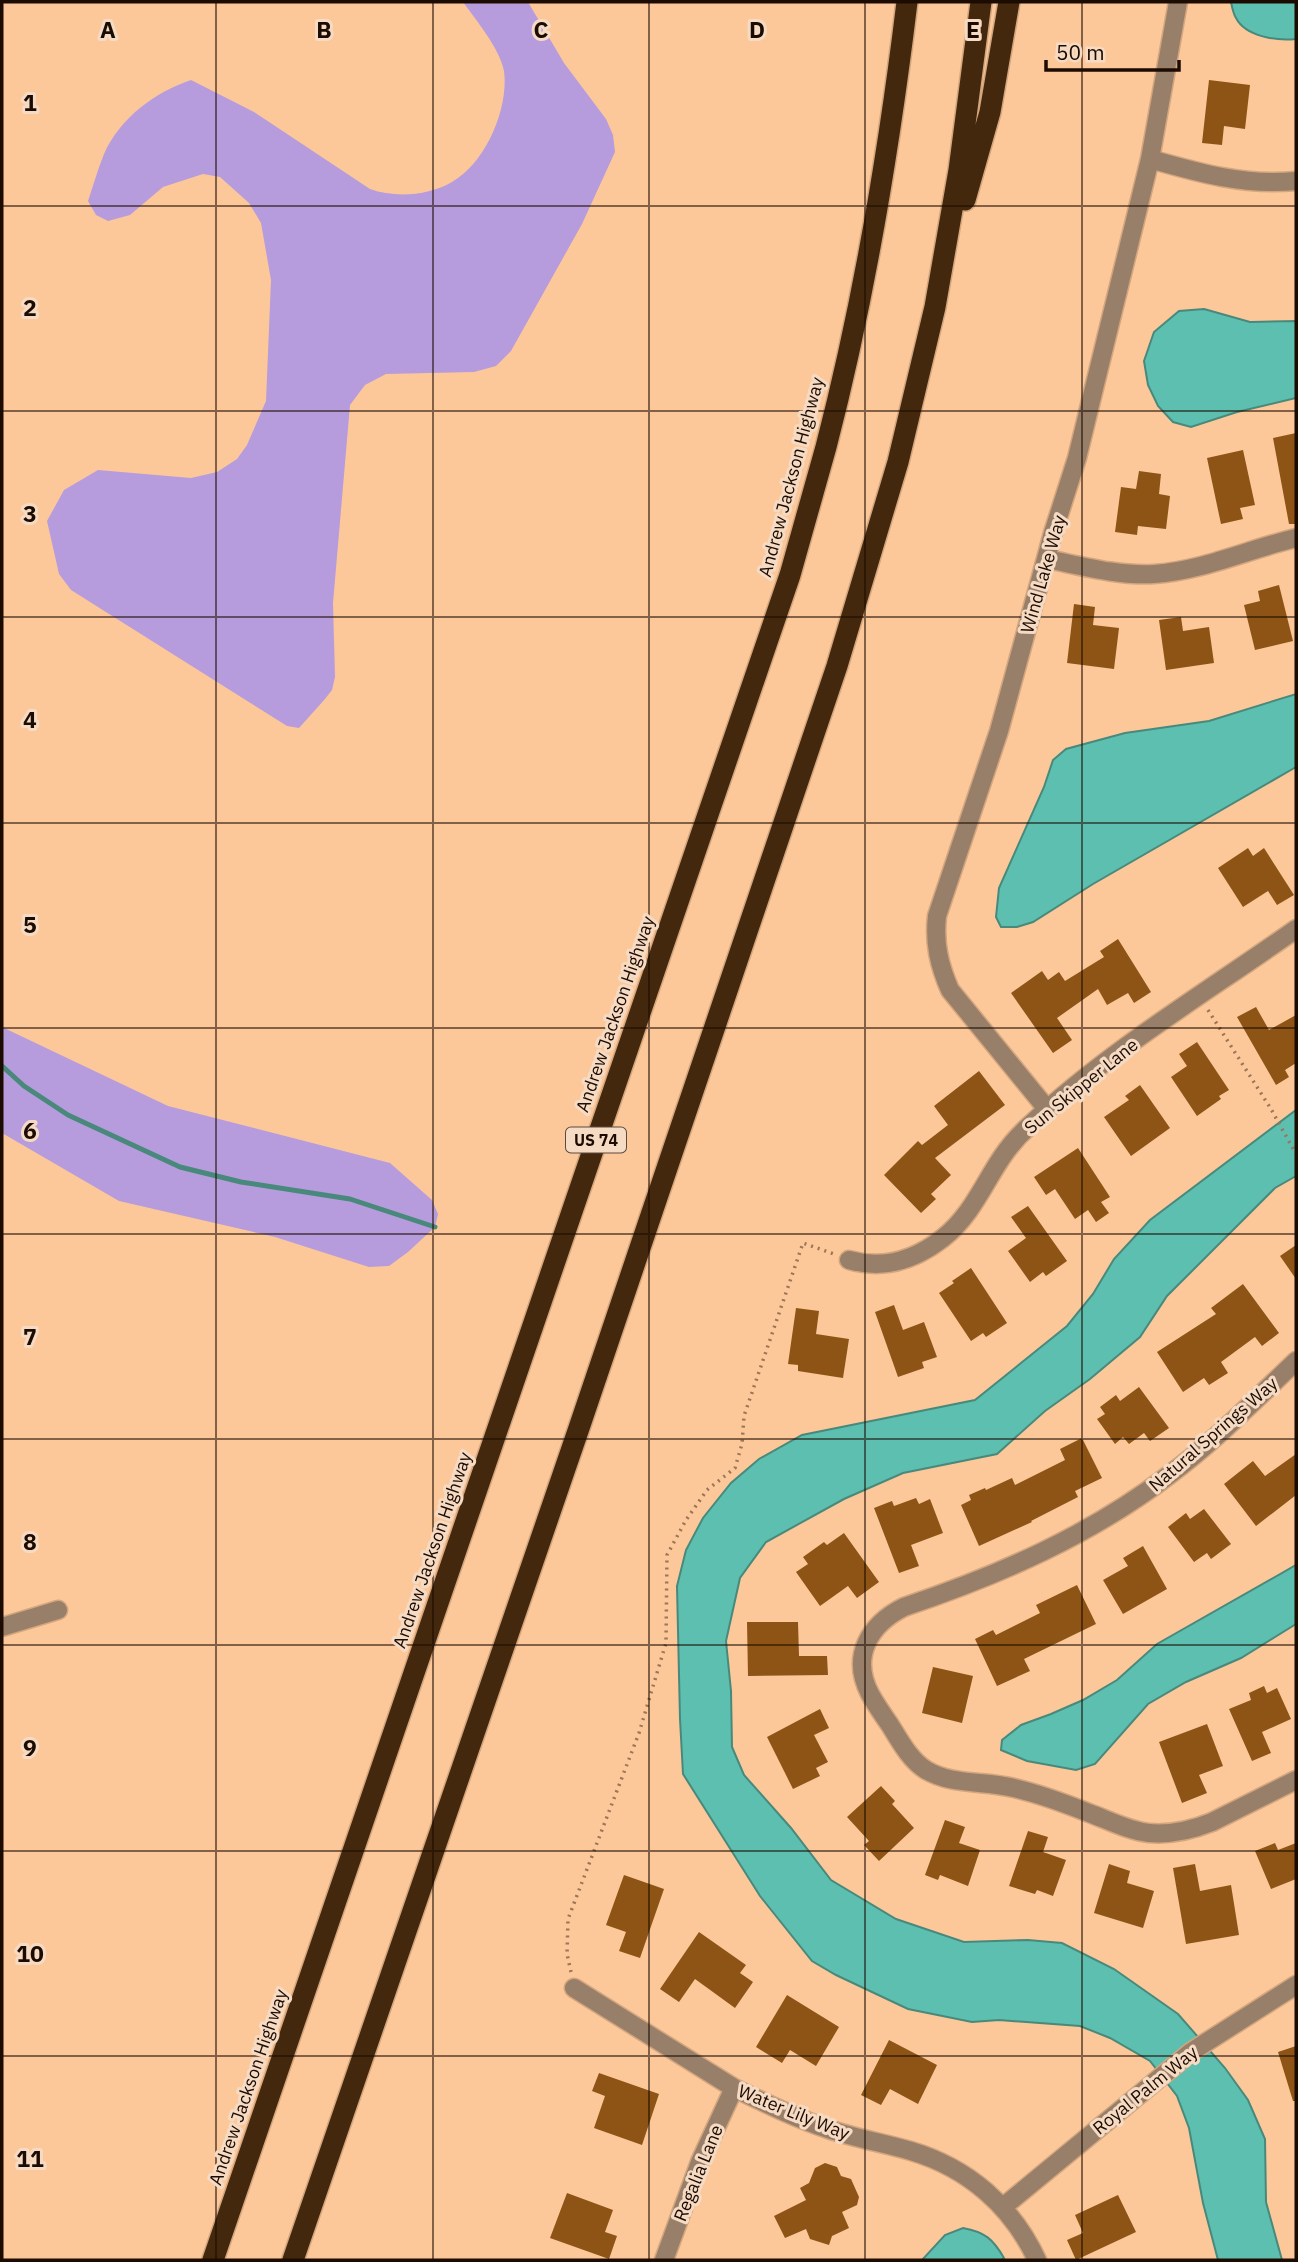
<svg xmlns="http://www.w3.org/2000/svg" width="1298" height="2262" viewBox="0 0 1298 2262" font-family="'IBM Plex Sans',sans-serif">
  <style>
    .green { fill: #b69cdc }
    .water { fill: #5cbfb0; stroke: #49897b; stroke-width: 2 }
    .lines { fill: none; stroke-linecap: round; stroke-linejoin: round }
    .stream { stroke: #49897b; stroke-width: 5 }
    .building { fill: #8d5415 }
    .minor-casing { stroke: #d4a67e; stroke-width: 21 }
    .highway-casing { stroke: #d4a67e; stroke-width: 24 }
    .path { stroke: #9a7557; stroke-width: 3.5; stroke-dasharray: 2 5; stroke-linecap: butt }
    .minor { stroke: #987f6a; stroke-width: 18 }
    .highway { stroke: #44280d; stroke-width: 21 }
    .grid { fill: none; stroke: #1c0b00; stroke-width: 2; stroke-opacity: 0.55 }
    .labels { text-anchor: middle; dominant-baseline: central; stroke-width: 6; stroke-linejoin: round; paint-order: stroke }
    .shield { fill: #f6dbc4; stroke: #5d493b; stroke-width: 2 }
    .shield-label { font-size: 16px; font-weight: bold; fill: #1c0b00 }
    .street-label { font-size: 18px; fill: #1c0b00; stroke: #f6dbc4 }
    .grid-label { font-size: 23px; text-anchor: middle; font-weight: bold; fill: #1c0b00; stroke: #f6dbc4; stroke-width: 6; stroke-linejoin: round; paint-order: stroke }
  </style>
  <rect width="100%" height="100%" fill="#fcc89a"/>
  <path class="green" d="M463,2H528L564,63L606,119L613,135L615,152L582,224L511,351L496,366L474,372L386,374L365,385L350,405L333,603L335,677L332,690L325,699L299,728L287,726L71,590L59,574L47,521L64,490L98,470L191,478L217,472L237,459L247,445L266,401L271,280L261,223L249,203L220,177L203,174L163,187L130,215L108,221L96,215L88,201C93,186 98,169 104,154C120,118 155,92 191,80L254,112L370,189C395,198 428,196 452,182C486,163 509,108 504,71C500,49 476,20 463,2Z
    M2,1027L168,1106L390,1163L432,1200L438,1214L435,1227L408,1252L389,1266L369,1267L275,1237L119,1201L2,1133Z"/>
  <path class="water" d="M1231,2H1296V39C1277,41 1246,37 1236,18C1233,13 1232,7 1231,2Z
    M1204,309L1250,322L1296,321V398L1237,412L1191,427L1173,422L1158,406L1148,385L1144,361L1154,332L1179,311Z
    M1296,694V767L1093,884L1033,922L1017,927H1001L996,917L999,888L1044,787L1053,760L1066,749L1125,733L1209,721Z
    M1296,1110V1176L1275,1188L1167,1296L1140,1337L1090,1379L1045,1411L997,1454L903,1473L844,1499L766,1542L740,1578L726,1641L731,1691L732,1747L744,1775L791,1828L831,1880L896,1919L964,1942L1028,1940L1062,1943L1114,1969L1178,2014L1225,2068L1248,2100L1265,2139L1266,2202L1282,2260H1218L1203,2203L1189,2128L1177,2096L1150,2061L1110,2038L1080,2026L999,2020L972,2022L908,2009L836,1975L812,1961L760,1896L683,1774L680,1719L677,1586L686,1550L703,1518L731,1483L759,1459L802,1435L975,1400L1067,1326L1093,1294L1114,1259L1150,1220Z
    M1296,1565V1624L1241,1658L1186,1682L1148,1704L1095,1764L1076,1770L1027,1761L1001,1750L1002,1740L1021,1725L1051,1714L1083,1700L1117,1680L1157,1644Z
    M963,2228C985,2232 993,2239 1004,2258L1001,2260H922L945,2235Z"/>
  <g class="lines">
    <path class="stream" d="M2,1066L24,1086L68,1115L180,1167L241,1182L350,1199L435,1227"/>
  </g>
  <path class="building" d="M1209,80L1250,85L1245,129L1224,126L1222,145L1202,143Z
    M1296,433V524H1289L1273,438Z
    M1243,450L1255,505L1240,508L1243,519L1221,524L1207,458Z
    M1139,471L1161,474L1159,494L1170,496L1166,529L1138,526L1137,535L1115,532L1121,487L1136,489Z
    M1279,585L1293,641L1255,650L1244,605L1260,601L1258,591Z
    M1074,604L1095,607L1093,625L1119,628L1114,669L1067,663Z
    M1181,617L1183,631L1209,627L1214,663L1166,670L1159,620Z
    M1248,848L1253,856L1264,848L1294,895L1277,905L1268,891L1243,907L1218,868Z
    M1118,939L1151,992L1134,1003L1128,993L1107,1005L1098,989L1057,1018L1072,1040L1053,1053L1011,993L1042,971L1048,980L1059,972L1065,981L1104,957L1100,951Z
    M1256,1007L1269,1030L1296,1015V1063L1285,1070L1289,1077L1276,1085L1237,1017Z
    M1197,1042L1229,1090L1219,1096L1221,1099L1197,1116L1171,1077L1187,1066L1179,1054Z
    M979,1071L1005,1105L935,1158L951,1175L931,1194L936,1199L921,1213L884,1175L918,1141L922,1145L948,1125L934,1106Z
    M1140,1085L1170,1128L1131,1156L1104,1117L1129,1100L1125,1096Z
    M1078,1148L1110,1197L1101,1202L1109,1213L1096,1222L1088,1210L1075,1219L1055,1189L1046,1195L1034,1177Z
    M1028,1206L1067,1261L1046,1276L1043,1272L1030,1282L1008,1251L1026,1238L1011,1217Z
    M1296,1245V1279L1280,1256Z
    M971,1268L1007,1323L986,1337L983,1333L971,1341L939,1293L954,1283L952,1281Z
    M1243,1284L1279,1333L1262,1346L1255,1337L1221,1362L1228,1373L1209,1385L1204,1378L1183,1392L1157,1352L1216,1314L1211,1308Z
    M894,1305L903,1330L924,1322L937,1357L922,1362L924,1368L898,1377L875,1312Z
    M796,1308L819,1311L816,1334L849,1339L843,1378L798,1371V1365L788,1364Z
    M1139,1387L1169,1428L1150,1441L1144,1433L1129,1444L1123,1437L1115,1444L1097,1419L1105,1414L1100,1407L1116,1395L1120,1401Z
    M1082,1438L1102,1478L1075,1491L1078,1497L1031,1521L1032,1522L979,1546L961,1505L971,1500L969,1495L985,1488L986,1490L1012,1478L1015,1485L1065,1460L1060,1449Z
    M1296,1454V1495L1256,1526L1224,1484L1253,1461L1265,1476Z
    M916,1498L919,1504L930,1499L943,1533L911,1545L919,1566L899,1573L874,1508L892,1501L894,1506Z
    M1204,1509L1231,1544L1211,1559L1207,1553L1194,1562L1168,1527L1186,1513L1190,1519Z
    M844,1533L879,1582L857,1598L848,1586L820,1606L796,1572L808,1564L803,1557L824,1542L827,1545Z
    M1143,1546L1167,1589L1123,1614L1103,1580L1128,1566L1123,1558Z
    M1077,1585L1096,1624L1024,1659L1030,1671L997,1686L975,1639L993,1630L996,1635L1040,1613L1036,1605Z
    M747,1622H798L799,1656H827L828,1675L748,1676Z
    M933,1667L973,1676L962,1723L922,1713Z
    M1264,1686L1267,1693L1277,1688L1291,1719L1262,1732L1271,1753L1252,1761L1229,1709L1251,1700L1249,1693Z
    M820,1709L829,1728L814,1735L828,1762L816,1768L820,1776L793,1789L767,1737Z
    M1207,1724L1223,1766L1199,1775L1207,1793L1182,1803L1159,1742Z
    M881,1786L895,1801L892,1804L914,1828L879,1861L864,1845L869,1841L847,1817Z
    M945,1820L965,1827L959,1843L980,1850L968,1886L940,1875L938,1880L925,1875Z
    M1028,1831L1048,1837L1043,1852L1066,1860L1053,1896L1037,1890L1035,1894L1009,1886Z
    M1275,1843L1278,1850L1296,1843V1879L1271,1889L1255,1851Z
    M1109,1864L1130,1871L1127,1883L1154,1891L1143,1928L1094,1913Z
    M1195,1864L1200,1891L1231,1885L1239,1935L1186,1944L1173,1868Z
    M624,1875L664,1889L640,1958L619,1951L626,1932L606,1925Z
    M699,1932L746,1965L740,1973L753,1982L735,2008L695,1979L679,2002L660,1989Z
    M787,1995L839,2027L816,2066L790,2050L782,2063L756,2047Z
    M889,2040L937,2065L918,2104L890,2089L881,2105L861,2095Z
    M1296,2046V2101H1293L1278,2052Z
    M599,2073L659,2094L642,2145L594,2128L605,2096L592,2091Z
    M825,2163L837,2167L841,2176L851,2179L859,2197L857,2205L842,2212L849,2228L832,2236L829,2245L810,2239L806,2229L785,2238L774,2216L806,2200L800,2188L809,2183L815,2168Z
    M567,2193L613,2210L605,2232L617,2236L609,2259L550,2238Z
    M1118,2195L1136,2232L1076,2260L1067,2240L1083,2233L1075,2215Z"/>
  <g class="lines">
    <g class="minor-casing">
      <path id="minor" d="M1150,159C1199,173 1245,186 1296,181
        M1047,559C1082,566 1118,576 1154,574C1202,571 1249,549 1296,538
        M1047,1109L950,990C939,965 934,943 937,916L999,731L1053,533L1077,458L1150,159L1178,2
        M849,1260C884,1270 915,1260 943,1238C971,1216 983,1185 1002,1157C1010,1145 1020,1134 1030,1125C1110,1050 1207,992 1296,929
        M1296,1361C1255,1400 1215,1441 1169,1475C1089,1536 999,1575 904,1607C870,1624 850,1656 870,1694C876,1705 883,1715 890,1725C900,1741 910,1760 926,1770C953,1786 984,1780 1014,1788C1040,1794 1064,1803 1089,1813C1108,1820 1129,1831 1149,1833C1171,1835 1192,1830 1212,1822L1296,1780
        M2,1627L58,1610
        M574,1988L734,2088C765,2103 795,2118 828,2129C855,2138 883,2143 911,2151C968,2168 1012,2206 1037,2260
        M1003,2207L1191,2052L1296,1985
        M664,2260L700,2162L734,2088"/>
    </g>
    <g class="highway-casing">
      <path id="highway" d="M965,200L990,112L1009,2
        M213,2260L790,575C802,532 814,490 826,447C864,301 889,151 907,2
        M293,2260L579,1428L837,666L898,462L935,307L959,170L981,2"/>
    </g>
    <path class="path" d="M1208,1010L1271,1109L1296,1154
      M571,1972L567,1954L568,1919L639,1733L666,1643L667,1555L686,1520L707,1490L735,1468L742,1444L744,1416L803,1243L834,1254"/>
    <use href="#minor" class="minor"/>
    <use href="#highway" class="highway"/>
  </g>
  <path class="grid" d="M216,2V2260M433,2V2260M649,2V2260M865,2V2260M1082,2V2260M2,206H1296M2,411H1296M2,617H1296M2,823H1296M2,1028H1296M2,1234H1296M2,1439H1296M2,1645H1296M2,1851H1296M2,2056H1296"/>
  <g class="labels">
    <rect class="shield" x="566" y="1127.5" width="60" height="25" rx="5"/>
    <g class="shield-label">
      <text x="596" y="1140">US 74</text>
    </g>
    <g class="street-label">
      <text transform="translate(791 477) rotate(-75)">Andrew Jackson Highway</text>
      <text transform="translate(1043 574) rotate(-74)">Wind Lake Way</text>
      <text transform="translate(615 1014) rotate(-71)">Andrew Jackson Highway</text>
      <text transform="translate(1081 1086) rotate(-39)">Sun Skipper Lane</text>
      <text transform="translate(1213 1434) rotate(-41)">Natural Springs Way</text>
      <text transform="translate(432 1550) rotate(-71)">Andrew Jackson Highway</text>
      <text transform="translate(248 2087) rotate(-71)">Andrew Jackson Highway</text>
      <text transform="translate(1145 2090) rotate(-39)">Royal Palm Way</text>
      <text transform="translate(794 2112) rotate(22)">Water Lily Way</text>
      <text transform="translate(698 2173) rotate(-68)">Regalia Lane</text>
    </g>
  </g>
  <g class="grid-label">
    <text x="108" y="38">A</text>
    <text x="324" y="38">B</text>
    <text x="541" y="38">C</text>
    <text x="757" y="38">D</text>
    <text x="973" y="38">E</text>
    <text x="30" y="111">1</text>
    <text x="30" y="316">2</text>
    <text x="30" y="522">3</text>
    <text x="30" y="728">4</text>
    <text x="30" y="933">5</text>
    <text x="30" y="1139">6</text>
    <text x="30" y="1345">7</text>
    <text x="30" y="1550">8</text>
    <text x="30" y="1756">9</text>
    <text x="30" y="1962">10</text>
    <text x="30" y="2167">11</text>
  </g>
  <rect width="1298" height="2262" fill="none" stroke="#1c0b00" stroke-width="7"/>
  <path d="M1046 60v10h133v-10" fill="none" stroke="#1c0b00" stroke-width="3.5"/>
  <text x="1056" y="60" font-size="21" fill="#1c0b00" stroke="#f6dbc4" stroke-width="5" paint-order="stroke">50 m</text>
</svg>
